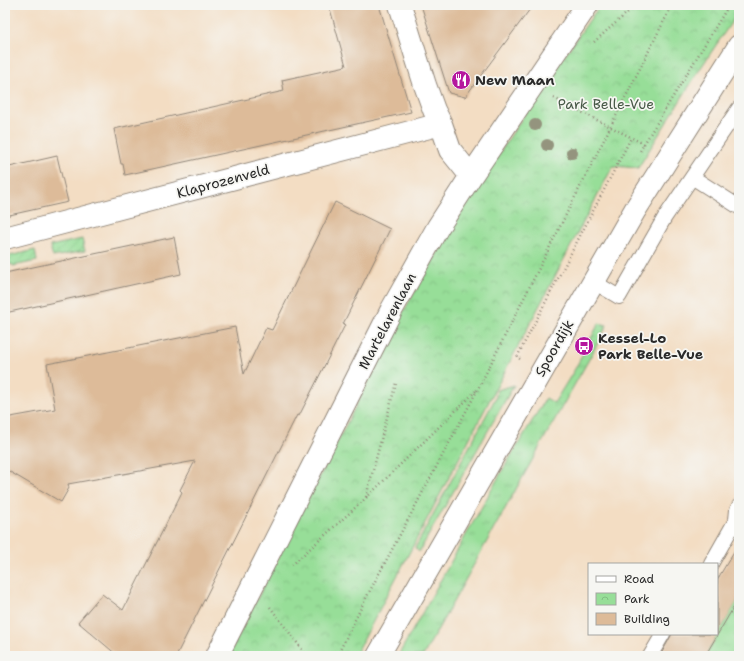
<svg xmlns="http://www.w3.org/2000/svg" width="744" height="661" viewBox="0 0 744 661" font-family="'Shantell Sans',sans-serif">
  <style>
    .grass { fill: url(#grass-tufts); stroke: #618462 }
    .park { fill: url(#park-crowns); stroke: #618462 }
    .garden { fill: url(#garden-furrows); stroke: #618462 }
    .building { fill: #db9 }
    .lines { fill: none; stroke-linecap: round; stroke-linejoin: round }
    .service-casing { stroke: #8f8477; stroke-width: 16 }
    .minor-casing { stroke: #8f8477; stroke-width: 24 }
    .tertiary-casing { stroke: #8f8477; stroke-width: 24 }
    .path { stroke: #8f8477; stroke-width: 2.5; stroke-dasharray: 1 3; stroke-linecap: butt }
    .service { stroke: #fff; stroke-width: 14 }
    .minor { stroke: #fff; stroke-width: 22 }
    .tertiary { stroke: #fff; stroke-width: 22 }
    .tree { fill: #94947e }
    .labels { text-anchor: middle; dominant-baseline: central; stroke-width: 3.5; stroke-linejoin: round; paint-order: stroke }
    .poi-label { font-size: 14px; font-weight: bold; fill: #2b2b2b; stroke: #f6f6f2; text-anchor: start }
    .park-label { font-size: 14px; fill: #465846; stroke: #f6f6f2 }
    .street-label { font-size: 14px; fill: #2b2b2b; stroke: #f6f6f2 }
  </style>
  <defs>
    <pattern id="grass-tufts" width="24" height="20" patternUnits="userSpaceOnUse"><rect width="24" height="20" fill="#97de98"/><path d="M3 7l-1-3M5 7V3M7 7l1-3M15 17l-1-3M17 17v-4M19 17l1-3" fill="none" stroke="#82bf83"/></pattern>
    <pattern id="park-crowns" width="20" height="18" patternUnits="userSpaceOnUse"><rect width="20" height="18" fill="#97de98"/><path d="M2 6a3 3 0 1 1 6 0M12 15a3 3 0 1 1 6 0" fill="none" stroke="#82bf83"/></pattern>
    <pattern id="garden-furrows" width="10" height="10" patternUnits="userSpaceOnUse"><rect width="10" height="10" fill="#97de98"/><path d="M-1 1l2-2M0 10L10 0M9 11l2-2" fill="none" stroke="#82bf83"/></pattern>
  </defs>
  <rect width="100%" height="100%" fill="#f6f6f2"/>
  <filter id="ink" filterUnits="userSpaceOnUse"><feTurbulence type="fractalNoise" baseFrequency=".025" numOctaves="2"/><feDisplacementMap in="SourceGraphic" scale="8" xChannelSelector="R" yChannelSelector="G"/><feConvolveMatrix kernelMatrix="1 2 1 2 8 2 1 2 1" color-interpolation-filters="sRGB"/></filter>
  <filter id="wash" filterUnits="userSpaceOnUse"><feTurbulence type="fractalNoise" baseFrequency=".012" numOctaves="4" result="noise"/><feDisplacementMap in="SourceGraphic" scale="16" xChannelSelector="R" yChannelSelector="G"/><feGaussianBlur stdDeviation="0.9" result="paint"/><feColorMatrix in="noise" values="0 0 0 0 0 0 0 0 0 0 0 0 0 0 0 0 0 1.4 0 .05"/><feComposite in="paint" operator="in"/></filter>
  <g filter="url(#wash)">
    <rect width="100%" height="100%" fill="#f3ddc3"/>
    <path class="grass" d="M599,323L607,325L592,354L559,412L423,656H398L502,471L546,398L554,403L575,369Z
      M514,385L419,552L415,548L496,397L497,390Z
      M739,598V656H705Z"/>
    <path class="park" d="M600,5H739V11L700,69L638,168L613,166L355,656H228L370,378L395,326L468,201L540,91Z"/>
    <path class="garden" d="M82,239L85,251L53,257L50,246Z
      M35,250L37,261L13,266L12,264L5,265V257Z"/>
    <g id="blocks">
      <path class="building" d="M329,5H379L411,112L125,175L123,164H121L114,129L284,91L282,80L346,66Z
        M421,5H533L465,97L449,93Z
        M57,156L68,202L5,216V168Z
        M335,202L390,229L343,324L345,325L299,416L297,415L176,656H118L78,622L102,594L123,610L182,492L180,490L195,461L68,484L69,488L61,502L5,469V418L55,409L47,364L235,327L244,374L266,328L272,330Z
        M174,237L181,274L5,313V273Z
        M739,543V598L705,656H660L672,634H717V580Z"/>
    </g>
  </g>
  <g filter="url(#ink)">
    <use href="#blocks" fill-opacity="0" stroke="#8f8477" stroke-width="1"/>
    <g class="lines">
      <g class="service-casing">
        <path id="service" d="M692,177L739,207
          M594,282L619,297L665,217L739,108
          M711,564L736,520L737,510L739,506
          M650,656L663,634"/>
      </g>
      <g class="minor-casing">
        <path id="minor" d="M400,5L425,85L434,110L441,124L450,150L471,176
          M5,238L441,124
          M217,656L392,309L438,227L471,176L587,5"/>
      </g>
      <g class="tertiary-casing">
        <path id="tertiary" d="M378,656L635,210L739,46"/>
      </g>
      <path class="path" d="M594,42L636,5
        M554,98L644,144L639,153
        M644,144L729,5
        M520,359L517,357L631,138
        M366,497L396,383
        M292,565L366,498L476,391
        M270,607L307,656
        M337,656L365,600L478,389L672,5"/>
      <use href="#service" class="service"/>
      <use href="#minor" class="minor"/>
      <use href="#tertiary" class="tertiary"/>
    </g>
    <g class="tree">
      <circle cx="535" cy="125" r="6"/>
      <circle cx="547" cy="145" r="6"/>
      <circle cx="572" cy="153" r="6"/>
    </g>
  </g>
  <defs>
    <g id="restaurant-disc" transform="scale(1)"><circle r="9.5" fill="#b5179e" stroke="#f6f6f2"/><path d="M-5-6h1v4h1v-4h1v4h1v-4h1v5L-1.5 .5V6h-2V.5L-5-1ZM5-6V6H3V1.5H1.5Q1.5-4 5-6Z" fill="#fff"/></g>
    <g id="bus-disc" transform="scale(1)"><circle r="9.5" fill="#b5179e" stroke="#f6f6f2"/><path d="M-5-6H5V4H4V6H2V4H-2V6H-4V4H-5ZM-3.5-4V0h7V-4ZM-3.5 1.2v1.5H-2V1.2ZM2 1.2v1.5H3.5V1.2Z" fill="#fff"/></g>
  </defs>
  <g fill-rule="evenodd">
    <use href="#restaurant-disc" x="461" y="80"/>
    <use href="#bus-disc" x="584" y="346"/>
  </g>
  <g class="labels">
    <g class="poi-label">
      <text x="475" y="80">New Maan</text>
      <text x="598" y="338">Kessel-Lo<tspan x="598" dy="16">Park Belle-Vue</tspan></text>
    </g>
    <g class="park-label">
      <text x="606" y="104">Park Belle-Vue</text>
    </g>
    <g class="street-label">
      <text transform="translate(223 181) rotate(-15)">Klaprozenveld</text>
      <text transform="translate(387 321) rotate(-62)">Martelarenlaan</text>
      <text transform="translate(554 348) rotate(-60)">Spoordijk</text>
    </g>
  </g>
  <rect width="744" height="661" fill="none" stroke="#f6f6f2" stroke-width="20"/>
  <rect x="588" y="563" width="130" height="72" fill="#f6f6f2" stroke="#a5a5a2"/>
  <rect x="596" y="576" width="20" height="6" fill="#ffffff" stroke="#a5a5a2"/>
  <text x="624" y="583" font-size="12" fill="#2b2b2b">Road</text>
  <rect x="596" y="593" width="20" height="12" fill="url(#park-crowns)" stroke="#a5a5a2"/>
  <text x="624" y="603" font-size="12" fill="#2b2b2b">Park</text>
  <rect x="596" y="613" width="20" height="12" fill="#ddbb99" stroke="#a5a5a2"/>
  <text x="624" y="623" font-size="12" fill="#2b2b2b">Building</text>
</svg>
